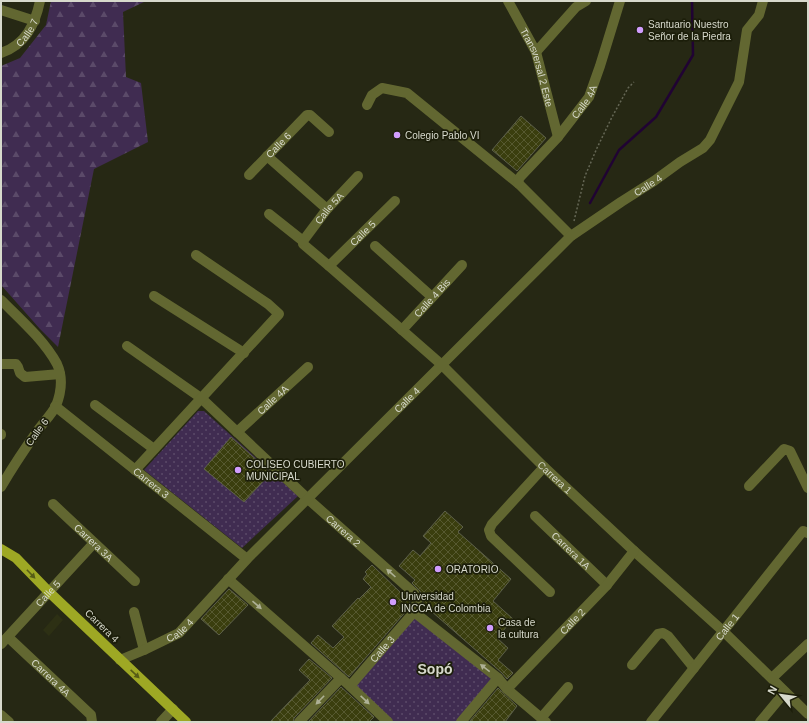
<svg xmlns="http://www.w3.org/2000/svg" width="809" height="723" viewBox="0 0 809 723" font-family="Arial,sans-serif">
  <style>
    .built { fill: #2d3014 }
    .forest { fill: url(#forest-firs) }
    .park { fill: url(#park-dots) }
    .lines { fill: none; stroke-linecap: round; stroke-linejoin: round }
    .stream { stroke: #200333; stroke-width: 2.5 }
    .building { fill: url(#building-cross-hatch); stroke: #5d604a }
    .path { stroke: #656755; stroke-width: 1.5; stroke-dasharray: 2 2; stroke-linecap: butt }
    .minor { stroke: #626731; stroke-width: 10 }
    .major { stroke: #9ea824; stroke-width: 10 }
    .oneway { fill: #aeb196 }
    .oneway2 { fill: #565c16 }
    .poi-dot { fill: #d19dfe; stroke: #1c1e0a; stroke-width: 1.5 }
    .labels { text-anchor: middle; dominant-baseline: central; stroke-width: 3.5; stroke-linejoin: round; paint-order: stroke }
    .poi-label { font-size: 10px; fill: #d7d9cc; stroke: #1c1e0a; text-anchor: start }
    .street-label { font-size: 10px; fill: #d7d9cc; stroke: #1c1e0a }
    .district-label { font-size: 14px; font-weight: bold; fill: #d7d9cc; stroke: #1c1e0a }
  </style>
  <defs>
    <pattern id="forest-firs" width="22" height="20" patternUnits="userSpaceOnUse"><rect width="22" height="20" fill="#402c51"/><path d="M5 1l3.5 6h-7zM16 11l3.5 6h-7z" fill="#5b4a69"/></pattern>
    <pattern id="park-dots" width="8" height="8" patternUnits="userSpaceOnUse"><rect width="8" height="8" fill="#402c51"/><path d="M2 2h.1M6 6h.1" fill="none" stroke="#5b4a69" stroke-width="1.8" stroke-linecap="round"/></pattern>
    <pattern id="building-cross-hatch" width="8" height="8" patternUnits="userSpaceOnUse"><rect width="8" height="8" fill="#3a3e0e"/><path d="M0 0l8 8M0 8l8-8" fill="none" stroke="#565930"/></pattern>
  </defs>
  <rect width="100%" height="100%" fill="#262814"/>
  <path class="built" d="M57,614L63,620L49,636L43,630Z"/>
  <path class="forest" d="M51,1H146L123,12L126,77L141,83L148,142L94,169L58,347L40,329L1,285V66L20,58L46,25Z"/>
  <path class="park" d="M198,411H204L298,496L242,548L144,470Z
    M414,612L498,678L461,722H388L350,686Z"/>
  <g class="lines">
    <path class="stream" d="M590,203L619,150L656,117L693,55L692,1"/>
  </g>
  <path class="building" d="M521,116L546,138L517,171L492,150Z
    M231,437L271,473L244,502L204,469Z
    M445,511L463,527L458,532L511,579L493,601L513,619L497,638L508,648L498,660L513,673L507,679L502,673L423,604V599L420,591L412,583L415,580L399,566L413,550L420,556L431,543L423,536Z
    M372,565L402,594L404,592L408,597L410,601L408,609L349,677L311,643L318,635L333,648L344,637L332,626L358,598L359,599L371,587L363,579L367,574L365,572Z
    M229,589L248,605L219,635L201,619Z
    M309,659L332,678L294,718L293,722H270L310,680L299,670Z
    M341,687L374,717L369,722H308Z
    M498,688L517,706L505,722H469Z"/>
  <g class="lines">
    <path class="path" d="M574,221L585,176L597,148L612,117L628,88L634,82"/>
    <g class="minor">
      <path id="s1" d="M508,1L536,52L558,137"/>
      <path d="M1,10L35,21"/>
      <path d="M536,52L576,7L586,1"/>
      <path id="s2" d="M1,53C25,45 35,25 40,1"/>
      <path d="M367,105L372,95L382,88L407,93L519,184L571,236"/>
      <path d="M267,156L327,209"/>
      <path id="s3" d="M249,175L307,115H310L329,132"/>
      <path id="s4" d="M519,184L518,180L521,176L558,137L589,97L600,66L620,1"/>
      <path id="s5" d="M269,214L303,241V244L329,266L442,365L544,467L634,551L723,631L808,714"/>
      <path id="s6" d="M303,241L327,209L358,176"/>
      <path d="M375,246L432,297"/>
      <path id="s7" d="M329,266L395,201"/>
      <path d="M154,296L244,353"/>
      <path d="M1,300C20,319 44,340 57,364C63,377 61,393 56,406C51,415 42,424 36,433C24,450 12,468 1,487"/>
      <path id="s8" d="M402,330L462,265"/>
      <path id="s9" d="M127,346L201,398L308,499L414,593L417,601L414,612L498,678L507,689L546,722"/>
      <path d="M1,364H16L18,367L20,373L25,377L60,374"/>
      <path d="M95,405L154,449"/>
      <path id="s10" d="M55,406L247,559"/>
      <path id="s11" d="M237,432L308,367"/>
      <path d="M1,435V434"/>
      <path d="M544,467L492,524L489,530L491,536L550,592"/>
      <path d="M135,470L279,314L268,304L196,255"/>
      <path d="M749,486L784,449L790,451L808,488"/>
      <path id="s12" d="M53,504L135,581"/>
      <path id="s13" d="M535,516L607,585"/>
      <path d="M228,579L350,686L388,722"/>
      <path d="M134,612L144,650"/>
      <path id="s14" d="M8,637L91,715L92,722"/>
      <path id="s15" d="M1,644L94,543"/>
      <path id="s16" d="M120,660L144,650L179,633L247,559L571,236L621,202L654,181L680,162L703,148L710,140L739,82L747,30L759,15L763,1"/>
      <path d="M632,665L658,634L663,633L668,636L694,668"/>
      <path d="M772,678L808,644"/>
      <path id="s17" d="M350,686L414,612"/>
      <path id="s18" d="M507,689L607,585L634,551"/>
      <path d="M1,715L9,722"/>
      <path d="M541,718L568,687"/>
      <path d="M161,722L173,709"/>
      <path d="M299,722L341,678"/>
      <path d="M461,722L498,678"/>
      <path id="s19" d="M651,722L803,531L808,533"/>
      <path d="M760,722L785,692"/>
    </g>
    <path class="major" d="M1,549L16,558L49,592L186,722"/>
  </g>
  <defs><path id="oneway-solid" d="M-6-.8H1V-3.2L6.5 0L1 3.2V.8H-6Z"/></defs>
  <g class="oneway">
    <use href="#oneway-solid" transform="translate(391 573) rotate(-138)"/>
    <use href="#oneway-solid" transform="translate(257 605) rotate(41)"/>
    <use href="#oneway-solid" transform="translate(485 668) rotate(-142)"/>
    <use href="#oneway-solid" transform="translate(320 700) rotate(134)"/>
    <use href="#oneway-solid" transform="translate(365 700) rotate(43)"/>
  </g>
  <g class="oneway2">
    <use href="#oneway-solid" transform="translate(31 574) rotate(46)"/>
    <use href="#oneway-solid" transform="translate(135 674) rotate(43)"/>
  </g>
  <g class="poi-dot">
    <circle cx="640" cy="30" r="4"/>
    <circle cx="397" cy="135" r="4"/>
    <circle cx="238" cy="470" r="4"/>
    <circle cx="438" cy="569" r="4"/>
    <circle cx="393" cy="602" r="4"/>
    <circle cx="490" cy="628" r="4"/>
  </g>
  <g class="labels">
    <g class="poi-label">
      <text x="648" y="24">Santuario Nuestro<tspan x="648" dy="12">Señor de la Piedra</tspan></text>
      <text x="405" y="135">Colegio Pablo VI</text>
      <text x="246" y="464">COLISEO CUBIERTO<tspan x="246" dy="12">MUNICIPAL</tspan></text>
      <text x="446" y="569">ORATORIO</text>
      <text x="401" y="596">Universidad<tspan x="401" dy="12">INCCA de Colombia</tspan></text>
      <text x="498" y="622">Casa de<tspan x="498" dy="12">la cultura</tspan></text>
    </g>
    <g class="street-label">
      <text stroke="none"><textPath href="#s2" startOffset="34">Calle 7</textPath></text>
      <text stroke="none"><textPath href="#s1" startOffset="73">Transversal 2 Este</textPath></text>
      <text stroke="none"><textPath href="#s4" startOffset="107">Calle 4A</textPath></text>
      <text stroke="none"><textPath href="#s3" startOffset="42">Calle 6</textPath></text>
      <text stroke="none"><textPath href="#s16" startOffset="715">Calle 4</textPath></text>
      <text stroke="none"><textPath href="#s6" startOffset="42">Calle 5A</textPath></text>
      <text stroke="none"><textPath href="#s7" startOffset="47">Calle 5</textPath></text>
      <text stroke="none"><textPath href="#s8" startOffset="44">Calle 4 Bis</textPath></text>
      <text stroke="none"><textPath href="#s11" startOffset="48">Calle 4A</textPath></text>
      <text stroke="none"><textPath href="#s16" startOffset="391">Calle 4</textPath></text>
      <text transform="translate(37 432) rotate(-54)">Calle 6</text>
      <text stroke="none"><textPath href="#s5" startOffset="390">Carrera 1</textPath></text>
      <text stroke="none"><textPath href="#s10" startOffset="123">Carrera 3</textPath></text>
      <text stroke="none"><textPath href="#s9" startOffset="285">Carrera 2</textPath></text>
      <text stroke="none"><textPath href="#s12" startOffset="56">Carrera 3A</textPath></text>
      <text stroke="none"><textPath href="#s13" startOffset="50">Carrera 1A</textPath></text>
      <text stroke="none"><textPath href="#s15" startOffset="69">Calle 5</textPath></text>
      <text stroke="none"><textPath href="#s18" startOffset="94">Calle 2</textPath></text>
      <text transform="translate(102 626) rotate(44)">Carrera 4</text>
      <text stroke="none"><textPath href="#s19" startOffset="122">Calle 1</textPath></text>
      <text stroke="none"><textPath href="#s16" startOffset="67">Calle 4</textPath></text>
      <text stroke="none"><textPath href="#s17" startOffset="49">Calle 3</textPath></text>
      <text stroke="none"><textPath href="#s14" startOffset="59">Carrera 4A</textPath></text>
    </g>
    <g class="district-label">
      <text x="435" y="669">Sopó</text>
    </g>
  </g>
  <rect width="809" height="723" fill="none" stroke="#d7d9cc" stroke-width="4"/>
  <g transform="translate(781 695) rotate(299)" stroke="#1c1e0a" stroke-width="3" paint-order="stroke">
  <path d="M0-3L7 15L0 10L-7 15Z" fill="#d7d9cc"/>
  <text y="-6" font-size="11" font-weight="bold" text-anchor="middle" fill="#d7d9cc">N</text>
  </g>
</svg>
